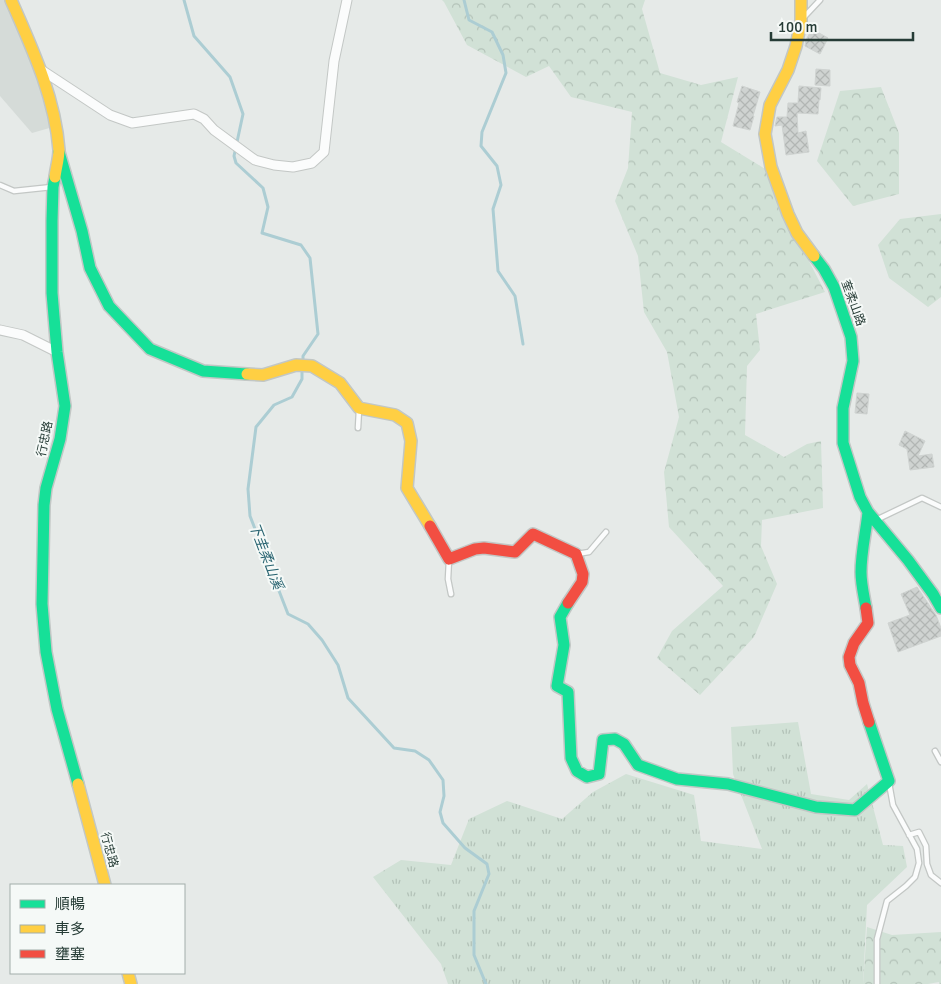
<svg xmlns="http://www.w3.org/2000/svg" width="941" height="984" viewBox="0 0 941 984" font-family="Signika,'Noto Sans TC',sans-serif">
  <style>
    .built { fill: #d5dbd8 }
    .grass { fill: url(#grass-tufts) }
    .forest { fill: url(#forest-crowns) }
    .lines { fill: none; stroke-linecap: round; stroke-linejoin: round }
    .stream { stroke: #accdd3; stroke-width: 3 }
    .building { fill: url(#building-cross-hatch); stroke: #cfd3d1 }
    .lane-casing { stroke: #c3c7c5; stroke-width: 7 }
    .street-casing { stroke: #c3c7c5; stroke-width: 11 }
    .fast-casing { stroke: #c2c7c5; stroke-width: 14 }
    .slow-casing { stroke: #c2c7c5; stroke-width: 14 }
    .jam-casing { stroke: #c2c7c5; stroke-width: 14 }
    .lane { stroke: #fbfcfc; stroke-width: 4.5 }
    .street { stroke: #fbfcfc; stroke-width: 9 }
    .fast { stroke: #16e098; stroke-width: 11 }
    .slow { stroke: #ffcf43; stroke-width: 11 }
    .jam { stroke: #f24e42; stroke-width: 11 }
    .labels { text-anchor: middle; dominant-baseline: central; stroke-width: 4; stroke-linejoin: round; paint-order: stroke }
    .street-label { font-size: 12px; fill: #263c36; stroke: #f5f9f7 }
    .water-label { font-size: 14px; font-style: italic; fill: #276370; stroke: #f5f9f7 }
  </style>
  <defs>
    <pattern id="grass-tufts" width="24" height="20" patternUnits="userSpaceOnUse" patternTransform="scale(1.25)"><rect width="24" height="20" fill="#d1e1d6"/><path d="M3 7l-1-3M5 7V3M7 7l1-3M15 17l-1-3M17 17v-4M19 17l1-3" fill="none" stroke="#b3c2b8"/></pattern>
    <pattern id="forest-crowns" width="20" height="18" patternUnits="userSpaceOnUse" patternTransform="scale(1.25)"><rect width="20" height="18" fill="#d1e1d6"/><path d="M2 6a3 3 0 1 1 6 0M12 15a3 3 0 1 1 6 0" fill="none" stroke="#b3c2b8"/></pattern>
    <pattern id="building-cross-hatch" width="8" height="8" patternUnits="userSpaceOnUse" patternTransform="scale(1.25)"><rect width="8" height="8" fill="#cfd3d1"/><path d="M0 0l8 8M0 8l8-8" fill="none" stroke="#b2b6b4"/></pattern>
  </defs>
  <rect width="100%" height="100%" fill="#e6eae8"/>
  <path class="built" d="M0,0H16L53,127L32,133L0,96Z"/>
  <path class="grass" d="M798,722L811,794L849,800L867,784L883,845L903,846L907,867L867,905L863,984H448L441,964L373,877L401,860L451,865L469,819L507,801L562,819L593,792L626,774L694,795L701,841L762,849L733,774L731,727Z"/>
  <path class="forest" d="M442,0H645L642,9L660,73L701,85L738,77L721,142L770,172L786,217L825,292L756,314L760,350L747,366L745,435L784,457L807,444L821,441L823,508L762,520L761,546L777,584L754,637L700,695L657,658L672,631L723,586L669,527L664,472L679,417L667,352L644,312L638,256L615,201L628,168L632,112L571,97L549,66L526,77L467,45L444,2Z
    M881,87L899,133V194L853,206L817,161L840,91Z
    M941,214V297L928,307L889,278L878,245L900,219Z
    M867,927L892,935L941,932V984H939V982L928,984H863Z"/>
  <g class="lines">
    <path class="stream" d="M184,0L194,36L230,77L243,114L234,156L236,163L263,188L268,207L262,233L301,245L310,258L318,334L303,356V361
      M464,0L469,20L492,32L503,55L506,73L482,132L481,146L497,166L501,185L493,209L498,271L515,296L523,344
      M302,370V379L292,397L274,405L256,427L248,489L250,516L288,614L308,624L322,640L338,665L348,698L394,748L415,751L429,760L443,780L444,796L440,812L443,823L465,848L487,864L489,874L474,911V955L486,984"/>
  </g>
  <path class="building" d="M812,29L828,38L820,54L805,46L806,40Z
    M816,69L830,70V86L815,85Z
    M742,86L760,92L753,116H754L750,130L733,126L739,103L737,102Z
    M799,86L821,88L820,100H819L818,114L797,113L798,133L806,131L809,152L786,155L782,125L775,126L777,117H787L788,103H798Z
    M857,393L869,394L867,414L855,413Z
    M905,431L925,441L918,456L932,454L934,467L910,470L907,449L899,445Z
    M917,587L936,615L941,628V636L898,652L888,623L910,615L901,594Z"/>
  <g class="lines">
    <g class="lane-casing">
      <path id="lane" d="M805,16L820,0
        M0,185L14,191L52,187
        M358,428L359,410
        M876,520L922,498L941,507
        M577,554L589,552L606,532
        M449,560L448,579L451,594
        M935,751L941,762
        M909,835L919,832L926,846L927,864L931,875L941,883
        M877,984V939L887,901L906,886L915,877L919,863L917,849L893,805L889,783"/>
    </g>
    <g class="street-casing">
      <path id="street" d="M40,69L110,115L132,123L194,114L204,119L214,130L255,160L274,165L293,167L312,163L324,152L334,61L347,0
        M0,330L23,335L57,352"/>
    </g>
    <g class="fast-casing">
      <path id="fast" d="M59,152L82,231L90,268L109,306L150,349L203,371L247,374
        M55,177L53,187L52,221V293L57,352L65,406L60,439L46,488L44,505L42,604L46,652L57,709L78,784
        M814,256L824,269L834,287L851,337L853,361L843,408V443L860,497L868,512L908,560L933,594L941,608
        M568,603L560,617L564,645L557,686L568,692L571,758L577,771L587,777L599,774L603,740L615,739L624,744L638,765L677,779L728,784L816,807L855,810L889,781L869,722
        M866,608C864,596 861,584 861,572C861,552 866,532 868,512"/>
    </g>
    <g class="slow-casing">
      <path id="slow" d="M11,0C32,48 55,97 59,150C59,159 56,168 55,177
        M801,0V21L796,46L788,70L770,105L765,134L771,167L788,214L797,233L814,256
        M247,374L263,375L296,365L312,366L340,383L359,408L395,415L407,423L411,441L407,488L430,526
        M78,784L105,885
        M128,973L131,984"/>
    </g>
    <g class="jam-casing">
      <path id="jam" d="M430,526L449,559L475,549L484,548L515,552L533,534L576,554L583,574L582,582L568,603
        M866,608L868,623L854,643L849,657L850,665L859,683L863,703L869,722"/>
    </g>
    <use href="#lane" class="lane"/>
    <use href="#street" class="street"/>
    <use href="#fast" class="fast"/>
    <use href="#slow" class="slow"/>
    <use href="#jam" class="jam"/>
  </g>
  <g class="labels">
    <g class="street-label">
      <text transform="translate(853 303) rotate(70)">奎柔山路</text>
      <text transform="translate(45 439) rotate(-78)">行忠路</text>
      <text transform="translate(109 850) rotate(75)">行忠路</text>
    </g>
    <g class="water-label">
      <text transform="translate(266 556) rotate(69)">下圭柔山溪</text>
    </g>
  </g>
  <rect x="10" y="884" width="175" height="90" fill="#f5f9f7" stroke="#a2adaa"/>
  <rect x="20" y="900" width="25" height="8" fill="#16e098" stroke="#a2adaa"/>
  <text x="55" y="909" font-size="15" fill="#263c36">順暢</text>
  <rect x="20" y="925" width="25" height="8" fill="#ffcf43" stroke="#a2adaa"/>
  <text x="55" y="934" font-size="15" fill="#263c36">車多</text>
  <rect x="20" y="950" width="25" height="8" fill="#f24e42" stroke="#a2adaa"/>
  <text x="55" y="959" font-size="15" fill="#263c36">壅塞</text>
  <path d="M771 32v8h142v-8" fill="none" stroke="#263c36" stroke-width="2.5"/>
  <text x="778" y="32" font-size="15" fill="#263c36" stroke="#f5f9f7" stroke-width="4" paint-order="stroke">100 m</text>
</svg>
